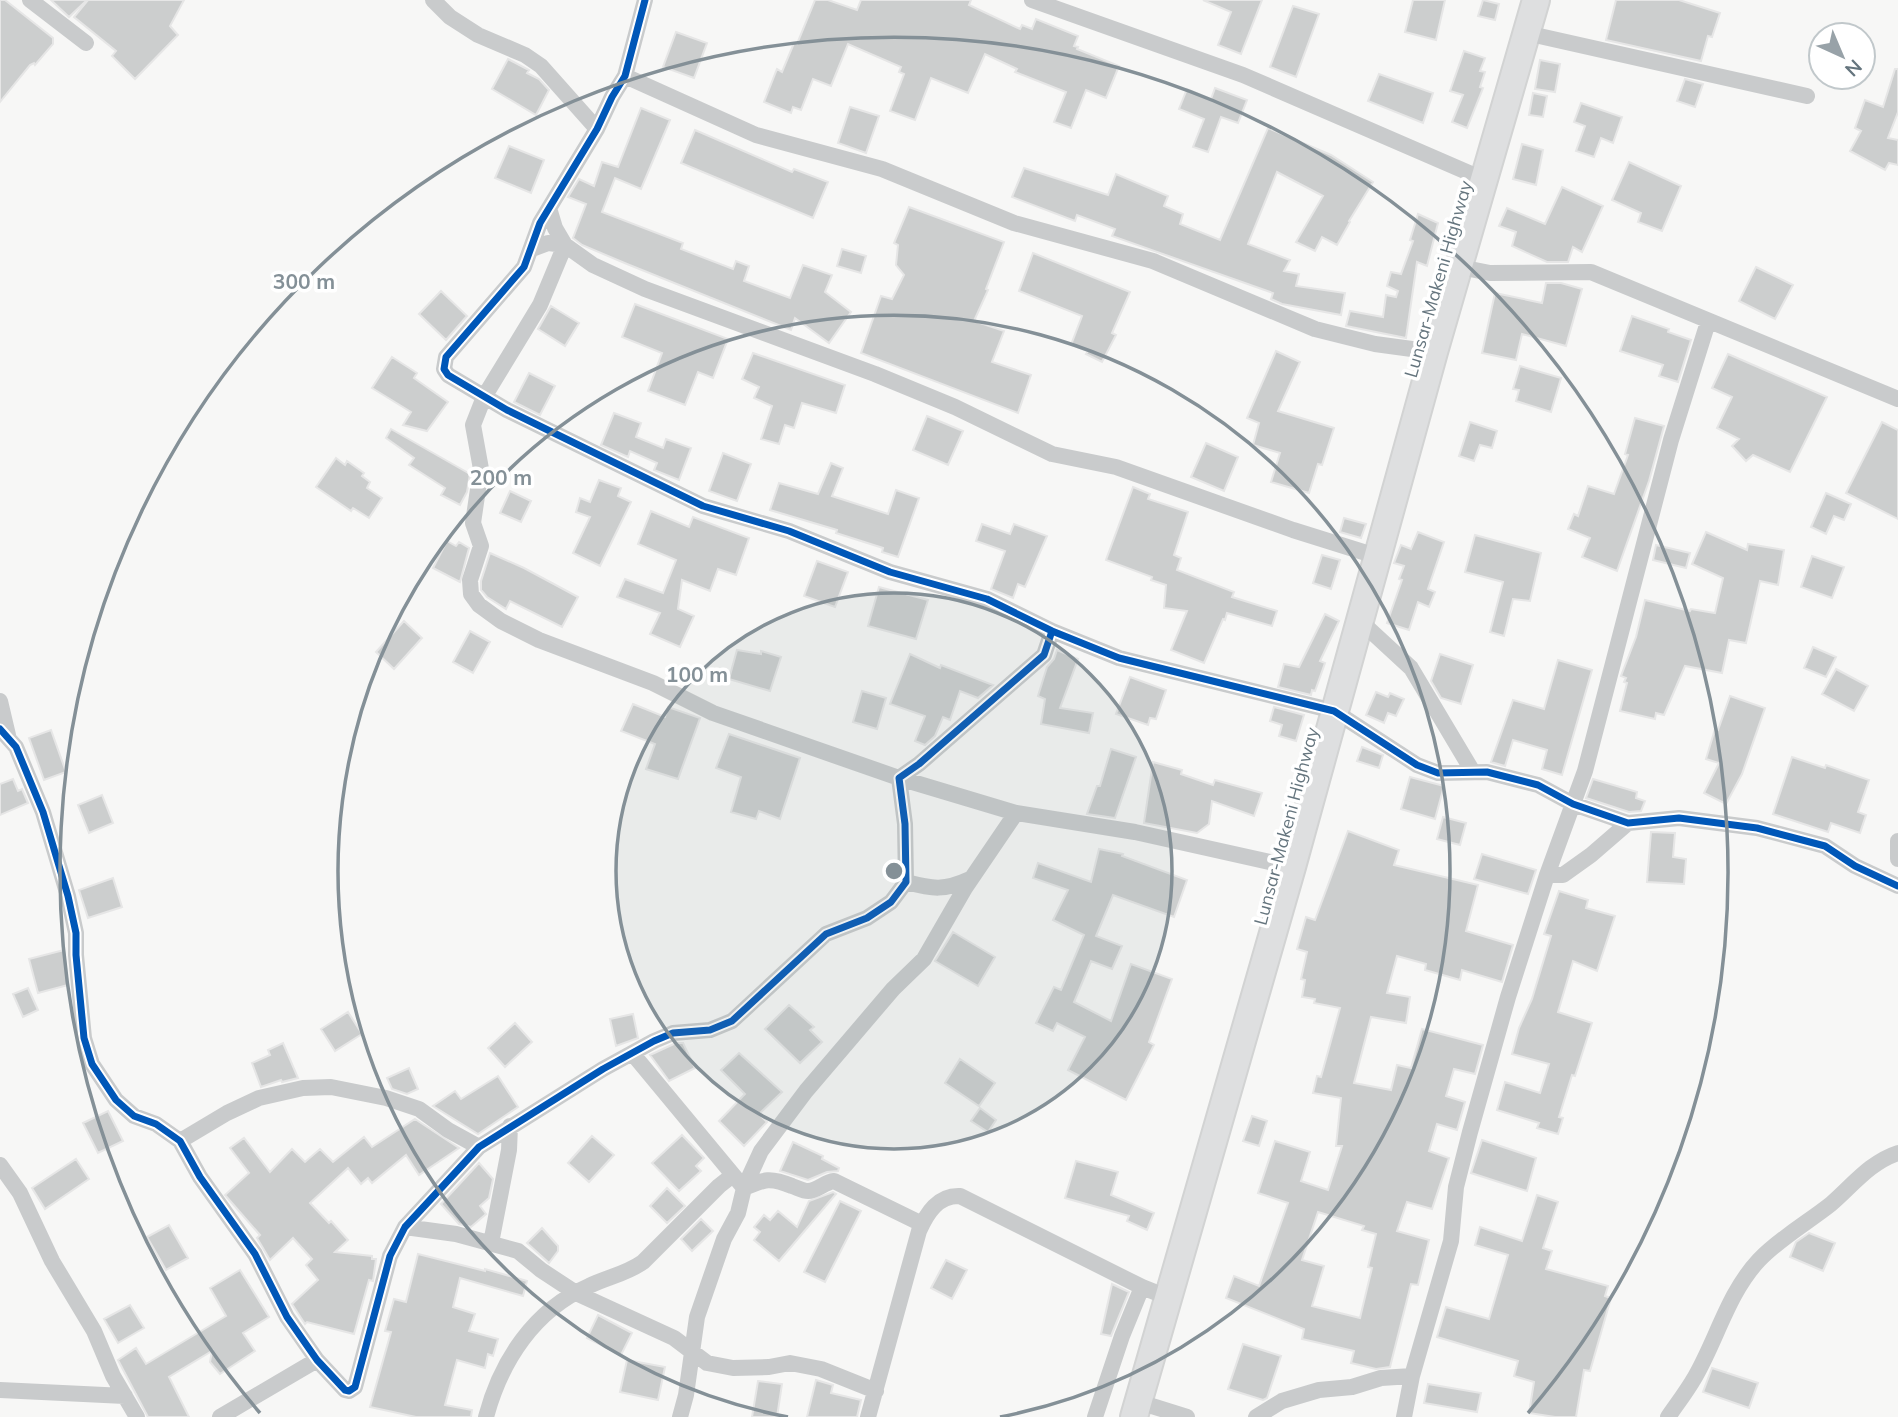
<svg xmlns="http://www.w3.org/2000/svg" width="1898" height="1417" viewBox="0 0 1898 1417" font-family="Mulish,sans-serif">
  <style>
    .building { fill: #cccece; stroke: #e6e6e6; stroke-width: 2; fill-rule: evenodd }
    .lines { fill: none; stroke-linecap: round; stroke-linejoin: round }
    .primary-casing { stroke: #d2d3d3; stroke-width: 30 }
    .minor { stroke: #c9cbcc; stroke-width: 16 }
    .primary { stroke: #dedfe0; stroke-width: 26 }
    .cycleway-casing { stroke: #fff; stroke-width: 11 }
    .cycleway { stroke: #0057b8; stroke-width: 7 }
    .ring { fill: none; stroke: #849097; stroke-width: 3.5 }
    .labels { text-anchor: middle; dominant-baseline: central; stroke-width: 7; stroke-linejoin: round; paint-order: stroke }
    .street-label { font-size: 18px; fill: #65757e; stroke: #fff }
    .centre { fill: #849097; stroke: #fff; stroke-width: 3.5 }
    .ring-label { font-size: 21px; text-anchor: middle; font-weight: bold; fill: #849097; stroke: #fff; stroke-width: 7; stroke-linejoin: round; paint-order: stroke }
  </style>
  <rect width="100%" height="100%" fill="#f7f7f6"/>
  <path class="building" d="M0,0H5L53,38V44L35,65L34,63L30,65L0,102Z
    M51,0H87L69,17Z
    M88,0H184L170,26L178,35L135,79L112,56L116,51L74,17Z
    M815,0H828L857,10L861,0H971L969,5L1020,29L1022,25L1032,29L1036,19L1078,36L1074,46L1078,47L1077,49L1119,66L1106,98L1086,90L1071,128L1054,122L1066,92L1015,72L1017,69L985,54L968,93L931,78L915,120L890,111L904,74L899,72L901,67L848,44L831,86L813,79L801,110L793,107L791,113L764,102L777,69L782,72L794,43L797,44Z
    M1203,0H1262L1241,54L1218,45L1231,12Z
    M1413,0H1445L1436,40L1405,32Z
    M1483,0L1499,4L1495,20L1478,16Z
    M1616,0H1679L1720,13L1712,37L1708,36L1701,61L1606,40Z
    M1293,6L1319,14L1296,77L1270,67Z
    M676,32L707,43L694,78L663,67Z
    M1464,51L1485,58L1480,71L1485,72L1480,87L1483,88L1467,128L1452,122L1463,95L1450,91Z
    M508,59L529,70L527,73L539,79L549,90L536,115L492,89Z
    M1540,60L1560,64L1555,92L1535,89Z
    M1895,69H1898V112L1888,138L1898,140V165L1889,163L1885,170L1850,151L1861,131L1855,128L1865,100L1883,107Z
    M1379,74L1433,93L1423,123L1368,101Z
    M1685,79L1703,84L1695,107L1677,101Z
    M1215,88L1247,100L1238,123L1221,117L1208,152L1193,147L1204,119L1179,109L1187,89L1211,99Z
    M1533,93L1547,96L1543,117L1529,115Z
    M1581,103L1622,117L1613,143L1601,138L1594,157L1576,151L1585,126L1574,122Z
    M850,107L879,116L866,153L838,143Z
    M641,108L670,120L641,189L615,178L602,212L683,243L681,249L733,269L736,261L749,266L744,281L790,298L803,265L832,275L825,292L851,312L829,343L795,318L791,330L627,264L582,245L573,238L586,204L568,197L579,179L594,186L602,162L618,167Z
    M1268,128L1331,155L1373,182L1349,221L1350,222L1337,245L1322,237L1315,251L1296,242L1323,196L1277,172L1248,244L1290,260L1284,271L1299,274L1296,286L1345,293L1341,315L1282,304L1271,299L1273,293L1112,236L1115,229L1077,215L1075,221L1012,197L1024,168L1108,195L1116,174L1168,196L1164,206L1183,214L1180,224L1220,240Z
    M695,130L792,172L794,169L828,182L813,218L681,163Z
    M1522,144L1543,150L1536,185L1513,179Z
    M509,146L544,160L531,193L495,178Z
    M1629,162L1681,186L1662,231L1638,222L1641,213L1612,200Z
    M1562,187L1603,206L1582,252L1573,247L1568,262H1547L1512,246L1516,232L1499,226L1507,208L1545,224Z
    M909,207L1004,242L986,289L988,290L974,321L1004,331L992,362L1031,375L1018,413L861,353L881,296L892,299L904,275L896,265L898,245L894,243Z
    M1418,214L1438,223L1427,266L1417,262L1406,338L1346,326L1350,311L1383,317L1386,295L1396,297L1398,291L1387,286L1391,272L1401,274L1413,241L1410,240Z
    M842,249L866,256L861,273L837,266Z
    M1033,253L1130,292L1112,333L1116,335L1102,362L1086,354L1088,351L1071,345L1082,316L1019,291Z
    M1756,267L1793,285L1775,319L1739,301Z
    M1546,283H1561L1582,289L1566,346L1522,334L1516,360L1482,353L1495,293L1542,303Z
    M441,291L467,316L446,340L419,314Z
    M635,304L728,339L713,378L698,372L685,405L648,391L662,353L622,337Z
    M551,306L579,323L565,346L538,329Z
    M1632,316L1669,329L1668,332L1691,340L1678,382L1659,376L1663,365L1620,351Z
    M1276,351L1300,362L1278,411L1334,428L1322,465L1318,464L1309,493L1271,482L1280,453L1253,445L1259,423L1247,418Z
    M753,353L845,385L836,413L802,403L794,428L785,425L779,444L761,439L772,406L754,398L759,387L742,379Z
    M1728,354L1827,397L1790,472L1753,455L1746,461L1732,446L1739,439L1717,428L1732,397L1712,388Z
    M392,357L417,373L414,378L448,402L427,431L403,425L411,412L372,388Z
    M1520,366L1561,378L1551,412L1516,401L1519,390L1513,389Z
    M529,373L555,386L540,415L514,402Z
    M614,413L641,423L636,437L663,448L666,439L691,448L679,480L654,470L657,463L630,451L628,457L601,445Z
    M927,416L963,431L948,465L913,450Z
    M1635,418L1664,426L1649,481L1617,571L1582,557L1590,538L1568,529L1574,514L1578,516L1588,486L1614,494L1628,455L1625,454Z
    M1470,422L1497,431L1492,448L1480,445L1474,461L1459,456Z
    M1882,422L1898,430V519L1846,493Z
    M391,429L470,474L467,492L460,505L441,495L445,488L409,465L414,458L386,438Z
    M1206,443L1238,457L1224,491L1191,477Z
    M723,453L751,464L737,501L709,491Z
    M336,458L345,465L347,461L364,473L362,476L370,482L367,488L382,498L369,518L353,508L351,511L316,487Z
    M831,463L843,468L832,496L888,514L896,490L919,498L898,557L882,552L883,548L836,533L837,530L770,510L779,483L818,494Z
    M599,480L621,488L618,496L631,502L600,566L573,553L590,517L576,512L580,498L590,502Z
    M1133,487L1150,494L1148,499L1188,512L1174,555L1181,558L1177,570L1234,592L1232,597L1277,611L1272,626L1227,613L1225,620L1223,619L1204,663L1171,650L1187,611L1164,608L1166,585L1151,580L1152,577L1106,560Z
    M510,491L531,501L521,522L500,513Z
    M1826,493L1851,504L1844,520L1834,516L1826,534L1811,527Z
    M651,511L689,527L693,517L749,538L736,575L718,569L710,591L682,580L678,609L694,616L680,647L650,634L660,613L617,597L625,579L663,593L676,560L638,544Z
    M1344,518L1366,524L1361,538L1340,532Z
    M982,524L1010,534L1014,524L1047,536L1025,587L1018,584L1013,598L991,589L1005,551L976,541Z
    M1418,532L1444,542L1428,589L1435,592L1429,607L1418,602L1409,630L1387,623L1402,580L1399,579L1404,566L1394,563L1401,545L1411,549Z
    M1706,532L1747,550L1748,544L1784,550L1778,585L1760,581L1746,643L1729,640L1722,673L1685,666L1664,715L1656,713L1655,719L1620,711L1627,683L1624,682L1626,678L1621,676L1636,637L1645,600L1690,611L1691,609L1715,613L1723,578L1692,564Z
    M1475,535L1541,553L1530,601L1513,599L1504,636L1490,632L1503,582L1465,572Z
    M447,541L456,546L459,542L469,548L460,582L433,568Z
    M1656,545L1690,553L1686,568L1653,560Z
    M490,553L524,568L578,597L562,627L510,601L506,609L487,597L481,590V581Z
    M1322,555L1340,560L1331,589L1313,583Z
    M1812,556L1844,567L1832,598L1801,587Z
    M817,561L848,572L835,607L804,596Z
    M879,587L928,600L916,639L868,626Z
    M1325,614L1339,621L1320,661L1325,663L1315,691L1312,690L1311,695L1278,687L1284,664L1299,667Z
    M404,621L422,638L394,669L376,652Z
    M470,631L490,642L473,673L453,662Z
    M1813,647L1836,657L1826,677L1804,668Z
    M737,650L761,654V651L781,657L770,691L729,679Z
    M1057,650L1078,659L1060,708L1093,713L1089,733L1041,724L1045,699L1038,696L1047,667L1054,659Z
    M910,654L940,668L941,665L993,685L978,698L960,691L950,720L943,717L935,736L925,745L915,741L925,716L890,704Z
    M1440,654L1473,665L1461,704L1441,698L1431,681Z
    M1558,660L1592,670L1562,775L1542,769L1547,750L1513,740L1505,766L1491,762L1513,700L1544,709Z
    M1836,669L1868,686L1854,711L1822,694Z
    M1130,677L1166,690L1156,719L1150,718L1148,725L1116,714Z
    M862,691L886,698L877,729L853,722Z
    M1376,692L1388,697L1390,693L1404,699L1396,716L1388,713L1384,723L1366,715Z
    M1730,696L1765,708L1742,774L1726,804L1704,793L1719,763L1706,759L1715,729L1718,730Z
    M633,704L665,717L668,707L700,718L678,779L646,769L655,744L621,731Z
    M1274,707L1304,715L1296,741L1279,736L1282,725L1270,721Z
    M51,730L66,772L44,780L29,738Z
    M729,734L800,758L780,819L759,811L756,819L731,812L741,777L716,768Z
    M1362,747L1383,755L1379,768L1357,761Z
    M1111,749L1136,757L1115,818L1087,814L1097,786H1100Z
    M1792,757L1825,768L1826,765L1869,780L1858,812L1866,815L1860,833L1831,823L1828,832L1773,814Z
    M1153,762L1182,770L1181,774L1213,785L1215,780L1262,793L1254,816L1212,801L1209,824L1197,833L1144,823Z
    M1410,777L1444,786L1435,819L1401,809Z
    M13,779L18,791L22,789L28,803L0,815V784Z
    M1593,779L1637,792L1636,798L1645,801L1641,811L1629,812L1586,798Z
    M102,795L113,823L89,833L78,805Z
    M1443,817L1466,823L1460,845L1437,839Z
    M1348,831L1399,850L1394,865L1478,885L1466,931L1513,945L1502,982L1462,970L1460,980L1425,970L1426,964L1397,956L1387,993L1410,997L1406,1023L1371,1017L1354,1083L1391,1090L1397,1065L1411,1068L1422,1029L1483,1045L1475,1074L1454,1069L1446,1096L1465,1102L1457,1130L1437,1124L1429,1151L1449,1158L1432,1209L1407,1202L1397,1231L1429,1240L1418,1285L1411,1284L1390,1367L1376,1369L1351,1363L1354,1351L1302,1339L1304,1329L1226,1298L1234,1276L1259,1286L1288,1203L1258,1193L1275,1141L1310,1152L1301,1181L1328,1190L1342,1146H1336L1341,1098L1313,1093L1317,1076L1321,1077L1340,1008L1314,1003L1315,999L1302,997L1305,980L1301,979L1307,952L1297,949L1306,917L1315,920ZM1318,1212L1364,1226L1362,1230L1376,1234L1368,1267L1372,1268L1360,1318L1312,1306L1324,1266L1302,1260Z
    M1651,832L1675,833L1673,857L1686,859L1684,884L1647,882Z
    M1099,849L1123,854L1122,856L1187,880L1174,917L1113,895L1096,936L1122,946L1112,969L1091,961L1074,1002L1111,1021L1131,964L1172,979L1149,1042L1154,1045L1126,1100L1068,1070L1085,1037L1057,1023L1053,1031L1036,1023L1054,987L1061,990L1084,935L1053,920L1068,890L1033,878L1038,863L1091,882Z
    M1482,854L1536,870L1528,894L1474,879Z
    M113,878L122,907L88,918L79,890Z
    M1559,891L1588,900L1586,908L1615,916L1597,971L1573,961L1558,1012L1592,1023L1575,1076L1572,1075L1559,1117L1563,1118L1558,1134L1537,1128L1539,1123L1497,1110L1505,1082L1540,1093L1549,1064L1512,1054L1519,1028L1532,999L1551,936L1544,934Z
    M953,932L995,957L978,986L935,961Z
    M64,950L68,985L38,993L29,959Z
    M28,988L38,1010L23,1017L13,994Z
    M789,1005L814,1027L810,1030L822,1042L800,1063L765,1029Z
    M348,1012L362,1034L335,1051L321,1029Z
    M633,1014L638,1038L616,1046L610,1019Z
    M515,1023L532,1042L505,1067L488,1048Z
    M283,1043L298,1078L282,1082L281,1080L261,1087L252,1063L270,1055L268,1050Z
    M676,1043H683L695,1068L669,1081L650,1055Z
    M739,1053L782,1092L759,1114L767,1122L744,1146L719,1121L745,1094L721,1070Z
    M960,1059L995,1083L979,1106L945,1083Z
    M409,1068L418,1089L407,1094L392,1089L387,1078Z
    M498,1076L518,1107L478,1134L433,1106L455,1091L461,1099Z
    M980,1108L996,1120L988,1132L971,1121Z
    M108,1111L123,1141L98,1153L83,1123Z
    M1252,1116L1267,1121L1259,1146L1243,1141Z
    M415,1119L459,1148L419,1175L406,1155L372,1183L368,1178L361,1184L348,1168L310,1203L329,1223L331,1221L348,1240L335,1252L372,1256V1259H376L373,1281L369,1280L354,1334L307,1322L305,1324L292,1304L318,1280L306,1265L312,1259L293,1238L270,1260L257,1238L260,1235L225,1195L249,1173L230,1148L244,1138L270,1172L292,1149L305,1162L320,1149L333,1162L364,1137L372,1147Z
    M682,1135L704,1158L696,1166L701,1171L679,1191L652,1163Z
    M592,1136L614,1155L589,1182L568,1163Z
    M1482,1140L1536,1158L1527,1191L1471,1173Z
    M793,1142L823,1156L822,1159L839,1168L838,1171L827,1172L808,1180L780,1171Z
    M76,1159L89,1179L45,1209L32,1188Z
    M1076,1161L1118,1172L1111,1195L1154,1213L1147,1230L1127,1221L1129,1216L1065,1198Z
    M479,1163L493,1179L489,1198L480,1206L486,1214L471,1227L459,1224L441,1204Z
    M667,1188L685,1206L667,1223L650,1206Z
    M833,1192L836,1194L779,1261L754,1240L760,1232L754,1227L764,1215L770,1220L778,1211L797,1227L809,1201Z
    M1537,1195L1558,1202L1543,1248L1552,1251L1546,1269L1608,1286L1605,1296L1611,1298L1590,1371L1584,1370L1576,1417H1555L1529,1413L1534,1382L1514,1376L1518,1361L1437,1337L1446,1307L1489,1319L1508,1255L1475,1245L1480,1227L1522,1241Z
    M840,1201L861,1211L825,1282L804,1272Z
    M701,1219L713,1231L692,1251L681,1239Z
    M169,1225L188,1258L166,1270L147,1237Z
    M542,1228L558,1246V1251L549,1263L527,1243Z
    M1809,1233L1835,1243L1823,1271L1790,1257L1796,1242Z
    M418,1254L485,1271V1269L527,1281L523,1296L460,1278L453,1307L475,1314L469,1331L498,1339L493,1356L488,1354L485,1368L457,1360L445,1405L472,1410L471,1417H416L370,1407L391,1332L385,1331L394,1299L406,1302Z
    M946,1260L967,1270L952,1299L931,1288Z
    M240,1270L269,1317L243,1333L255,1351L220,1374L210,1362L212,1351L169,1377L189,1417H148L118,1360L136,1348L146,1364L226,1316L210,1288Z
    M1112,1284L1129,1292L1111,1336L1101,1334Z
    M130,1305L144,1328L118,1343L104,1319Z
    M598,1315L632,1333L621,1355L587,1338Z
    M1243,1344L1281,1356L1267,1398L1263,1400L1228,1389Z
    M627,1360L665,1367L658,1400L620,1392Z
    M1712,1368L1758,1383L1749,1408L1703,1392Z
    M816,1380L833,1385L831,1393L861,1400L857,1417H807Z
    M758,1381L782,1384L777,1417H752Z
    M1428,1384L1481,1393L1477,1412L1424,1403Z"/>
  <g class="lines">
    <g class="primary-casing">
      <path id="primary" d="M1134,1417L1292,867L1434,352L1536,0"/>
    </g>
    <path class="minor" d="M30,0L86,43
      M433,0L450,17L478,35L525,55L541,66L597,129
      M645,0L625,76L612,97L597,129L540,223L524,267L446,357L444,369L448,375L507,410L703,506L789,531L890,572L987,599L1052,631L1119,658L1334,711L1417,765L1438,773L1487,772L1538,785L1573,804L1628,823L1679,818L1757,828L1825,846L1855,866L1898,886
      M1032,0L1243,75L1483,179
      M1526,33L1807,96
      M625,76L756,135L882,169L1014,223L1153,261L1315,329L1375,344L1434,352
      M549,208L555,228L565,245L593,265L645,289L875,374L955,407L1052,454L1116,467L1293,530L1376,556
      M532,249L548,243L565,245L540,305L484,397L473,425L481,469L473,523L481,546L470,580L471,594L479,605L501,621L539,640L653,683L713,713L899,778L1016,813L1135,832L1292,867
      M1460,267L1490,273L1591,272L1898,399
      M1359,620L1411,668L1473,772
      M0,701L8,735
      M0,729L16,747L43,812L68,896L76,933V955L84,1038L92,1064L116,1100L134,1116L156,1124L180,1141L200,1177L255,1254L287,1317L317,1360L345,1390L349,1391L355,1387L390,1256L405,1227L479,1147L603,1069L654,1041L673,1033L710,1030L732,1021L826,934L867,918L891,902L906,882L905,824L899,778L919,764L1044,655L1052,631
      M1898,841V859
      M1547,875H1563L1591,855L1628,823
      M906,882C933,889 944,891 970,879
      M632,1053L744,1188C765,1179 770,1177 792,1186C798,1188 803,1191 808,1191C817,1191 825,1182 834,1181L922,1224
      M180,1141L227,1113L259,1098L303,1088L331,1087L386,1098L419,1109L448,1130L479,1147
      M0,1165L20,1193L52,1261L94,1331L113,1376L137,1417
      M405,1227L456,1234L518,1251L541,1270L576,1293L674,1338L707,1363L733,1368L769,1367L790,1363L821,1369L876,1391
      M491,1243L509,1150L510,1126
      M0,1390L125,1396
      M1139,1402L1187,1417
      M220,1417L317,1360
      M486,1417C501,1361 534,1310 589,1286C608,1277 626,1274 643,1262L719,1186L733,1175
      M680,1417L686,1395L697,1317L724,1239L738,1213L744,1188L761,1151L806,1091L893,989L924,959L965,888L1016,813
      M868,1417L919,1231C927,1213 938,1195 960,1196L1142,1287L1167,1297
      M1095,1417L1122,1336L1142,1287
      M1256,1417L1282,1401L1319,1390L1352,1387L1381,1378L1412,1376
      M1404,1417L1412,1376L1451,1241L1456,1187L1470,1132L1508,997L1547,875L1585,771L1671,440L1708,322
      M1668,1417C1677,1404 1687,1391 1695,1377C1717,1339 1728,1293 1759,1260C1780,1238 1807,1223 1831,1204C1852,1186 1870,1162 1898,1153"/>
    <use href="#primary" class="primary"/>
    <g class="cycleway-casing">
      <path id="cycleway" d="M645,0L625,76L612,97L597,129L540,223L524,267L446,357L444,369L448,375L507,410L703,506L789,531L890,572L987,599L1052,631L1119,658L1334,711L1417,765L1438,773L1487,772L1538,785L1573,804L1628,823L1679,818L1757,828L1825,846L1855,866L1898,886
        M0,729L16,747L43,812L68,896L76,933V955L84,1038L92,1064L116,1100L134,1116L156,1124L180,1141L200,1177L255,1254L287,1317L317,1360L345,1390L349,1391L355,1387L390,1256L405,1227L479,1147L603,1069L654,1041L673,1033L710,1030L732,1021L826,934L867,918L891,902L906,882L905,824L899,778L919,764L1044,655L1052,631"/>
    </g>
    <use href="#cycleway" class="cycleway"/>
  </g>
  <circle cx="894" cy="871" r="278" fill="#849097" fill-opacity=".12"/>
  <g class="ring">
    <circle cx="894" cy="871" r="278"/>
    <path d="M788 1417A556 556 0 1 1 1000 1417"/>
    <path d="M260 1413A834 834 0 1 1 1528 1413"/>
  </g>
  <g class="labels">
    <g class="street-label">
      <text transform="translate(1438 279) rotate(-74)">Lunsar-Makeni Highway</text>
      <text transform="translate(1286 826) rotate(-75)">Lunsar-Makeni Highway</text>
    </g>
  </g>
  <circle cx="894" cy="871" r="10" class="centre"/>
  <g class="ring-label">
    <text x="304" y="289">300 m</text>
    <text x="501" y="485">200 m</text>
    <text x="697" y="682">100 m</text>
  </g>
  <g transform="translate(1842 56) rotate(136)"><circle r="33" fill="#ffffff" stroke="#c1c8cb" stroke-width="2"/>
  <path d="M0-5L12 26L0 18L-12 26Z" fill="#98a2a8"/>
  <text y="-10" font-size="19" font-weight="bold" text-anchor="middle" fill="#65757e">N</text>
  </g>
</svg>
